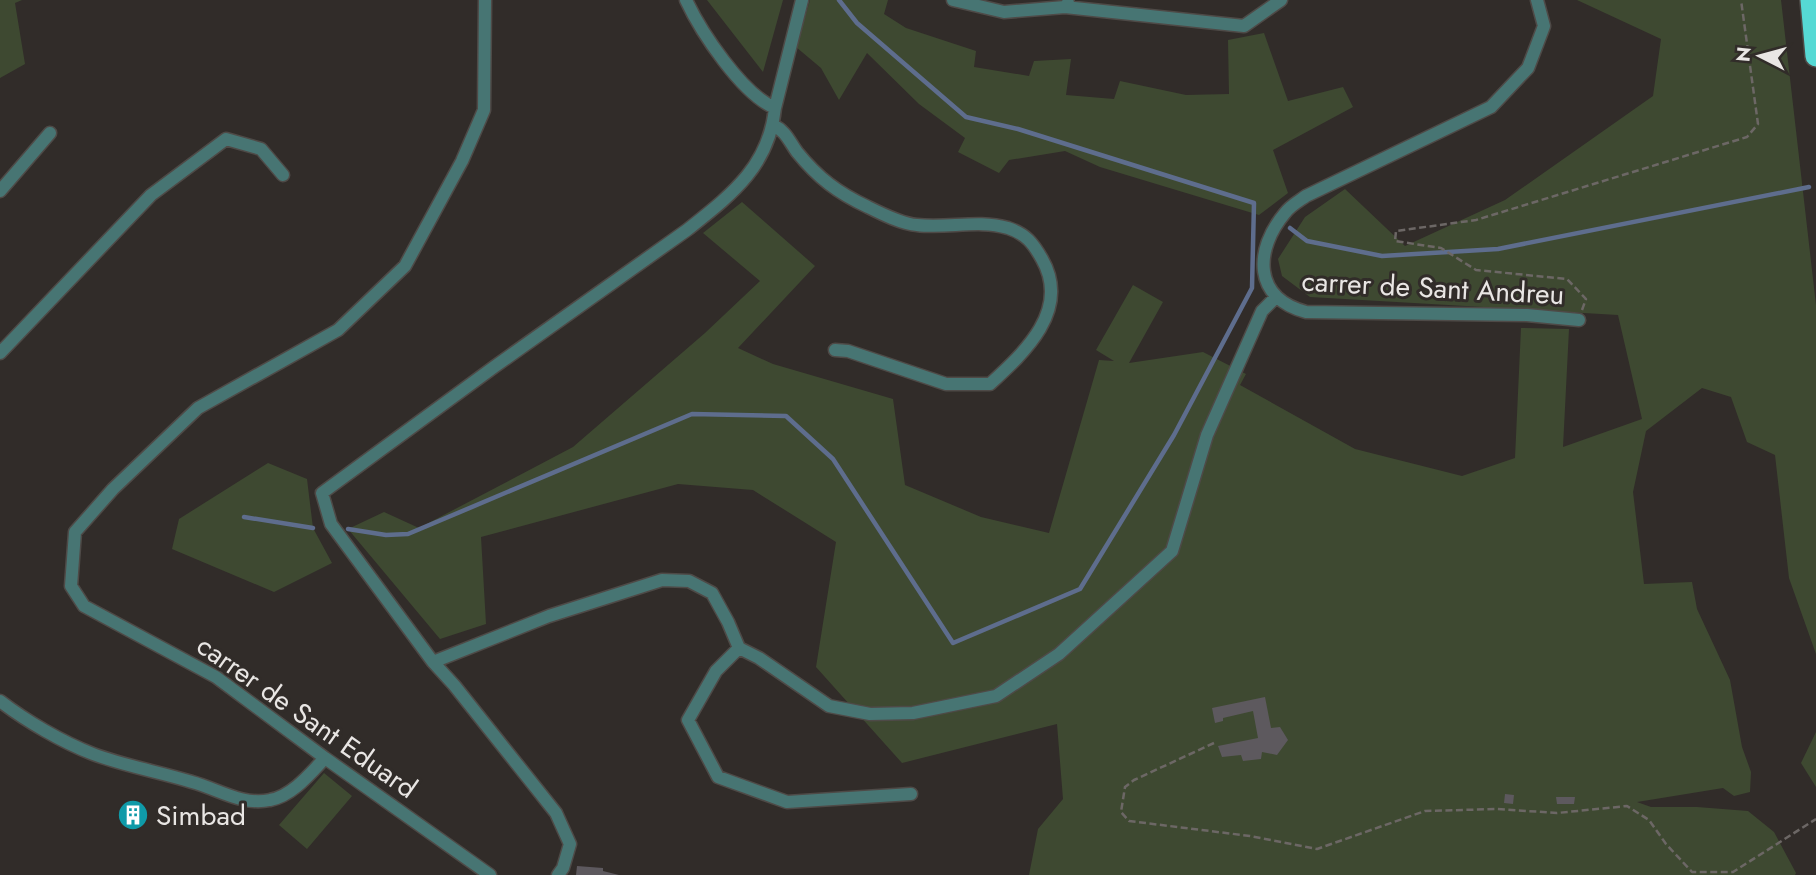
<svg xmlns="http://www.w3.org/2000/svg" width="1816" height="875" viewBox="0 0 1816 875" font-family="Jost,sans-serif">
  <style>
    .green { fill: #3e4931 }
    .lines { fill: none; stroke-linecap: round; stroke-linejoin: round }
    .stream { stroke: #5e6d8d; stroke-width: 4.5 }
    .building { fill: #5d595e }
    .street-casing { stroke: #4e4a47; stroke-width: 15 }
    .highway-casing { stroke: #4e4a47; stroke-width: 24 }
    .path { stroke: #6c6765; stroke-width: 2.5; stroke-dasharray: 7 3.5; stroke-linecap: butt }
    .street { stroke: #477573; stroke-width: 12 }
    .highway { stroke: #56d9d4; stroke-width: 21 }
    .labels { text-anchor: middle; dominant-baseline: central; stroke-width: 6; stroke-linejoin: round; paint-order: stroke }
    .street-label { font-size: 28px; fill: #e9e6e4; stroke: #312c29 }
    .poi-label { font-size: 28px; fill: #e9e6e4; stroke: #312c29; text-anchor: start }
  </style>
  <rect width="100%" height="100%" fill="#312c29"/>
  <path class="green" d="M0,0H22L15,3L25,64L0,78Z
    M707,0H783L763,72Z
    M810,0H888L884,14L906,28L976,51L974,67L1029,76L1034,61L1071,59L1066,95L1114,99L1120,81L1186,95L1229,94L1228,40L1264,33L1288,101L1343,87L1353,107L1273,150L1288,193L1259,215L1100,167L1065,151L1009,160L999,173L958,152L965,138L919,104L867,53L839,100L821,68L796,47Z
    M1577,0H1781L1816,305V654L1789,578L1775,455L1747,442L1731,397L1702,388L1646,431L1633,492L1644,584L1692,582L1697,609L1730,680L1742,747L1751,772L1750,792L1734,796L1723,788L1637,802L1651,807H1697L1748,811L1774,832L1796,873L1795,875H1029L1038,829L1063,799L1057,724L902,763L816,667L836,542L753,490L678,484L481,537L486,624L440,639L348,529L384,512L419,528L573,447L705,333L760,281L703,233L742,202L815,266L738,348L773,364L893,399L905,485L981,517L1049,533L1099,360L1114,361L1096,350L1133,285L1163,302L1129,363L1203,352L1246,374L1240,385L1355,449L1462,476L1515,458L1521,328L1569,329L1563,447L1642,419L1618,315L1310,297L1282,276L1278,259L1305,217L1345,189L1405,246L1505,200L1653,96L1661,39Z
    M268,463L307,479L313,528L332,563L274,592L172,549L179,519Z
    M1816,732V787L1801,763Z
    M324,773L352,796L307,849L279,825Z"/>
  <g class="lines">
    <path class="stream" d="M1290,228L1307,241L1382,256L1498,249L1809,187
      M244,517L313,528
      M348,529L386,535L408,534L692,414L786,416L833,459L953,643L1080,589L1174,435L1252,288L1254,203L1018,129L966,117L857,23L839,0"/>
  </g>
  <path class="building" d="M1265,697L1271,728L1280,727L1288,740L1277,755L1262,752L1261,759L1243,761L1241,755L1222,757L1218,746L1258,738L1253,711L1223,718V721L1215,723L1212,708Z
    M1505,794L1514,795L1513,804L1504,803Z
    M1556,797H1575L1574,804H1557Z
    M129,800L147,811L136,830L118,819Z
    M577,866L603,868V871L619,875H576Z"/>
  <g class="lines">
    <g class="street-casing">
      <path id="street" d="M485,0L484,110L462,161L405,266L338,330L198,408L113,489L75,532L71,586L84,606L216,677L325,758L490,875
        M686,0C701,32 742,94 775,108
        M953,0L1004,12L1065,7L1068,3
        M1537,0L1544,26L1528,68L1491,107L1306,196C1299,201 1290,206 1285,213C1254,250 1253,298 1306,312L1527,315L1579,320
        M1065,7L1244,26L1281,0
        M773,125C786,131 789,141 797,152C818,178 838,193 868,207C882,214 902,224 917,225C947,229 978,219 1008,228C1026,234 1033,243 1042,259C1071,310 1025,352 990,384H946L848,351L835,350
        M0,191L50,133
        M0,353L151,195L226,139L261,149L283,175
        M739,648L716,671L688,720L718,777L787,802L911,794
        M433,662L549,616L662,580L689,581L712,593L728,622L739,648L759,658L829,706L870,714L913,713L996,696L1059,654L1172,551L1207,435L1262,311L1275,298
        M0,701C26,721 62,742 93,754C125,766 160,772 192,782C218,789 242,806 270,800C292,796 310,774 325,758
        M558,875L563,868L570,844L556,813L454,685L433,662L331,524L322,493L494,367L687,230C731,195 769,167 775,108L802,0"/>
    </g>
    <g class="highway-casing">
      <path id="highway" d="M1811,0L1816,56"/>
    </g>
    <path class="path" d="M1582,310L1586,299L1567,279L1476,270L1441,248L1395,241L1396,231L1476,220L1747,137L1758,124L1741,0
      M1214,743L1134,780L1125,787L1121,812L1129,821L1250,836L1317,849L1425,811L1497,809L1557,813L1627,806L1649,820L1666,844L1692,872H1733L1816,819"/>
    <use href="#street" class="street"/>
    <use href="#highway" class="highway"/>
  </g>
  <defs>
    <g id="building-disc" transform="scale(1.575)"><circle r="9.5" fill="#0f9aa8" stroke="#312c29"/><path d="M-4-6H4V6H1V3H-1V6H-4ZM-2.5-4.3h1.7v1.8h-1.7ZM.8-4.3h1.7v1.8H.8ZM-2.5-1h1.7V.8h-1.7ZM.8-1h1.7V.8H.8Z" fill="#fff"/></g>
  </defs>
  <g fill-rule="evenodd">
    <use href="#building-disc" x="133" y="815"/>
  </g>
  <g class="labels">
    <g class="street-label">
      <text transform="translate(1433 288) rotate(3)">carrer de Sant Andreu</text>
      <text transform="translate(307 717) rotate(35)">carrer de Sant Eduard</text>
    </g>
    <g class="poi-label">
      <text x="156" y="815">Simbad</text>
    </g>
  </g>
  <g transform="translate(1760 56) rotate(276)" stroke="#312c29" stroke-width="5" paint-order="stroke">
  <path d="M0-5L12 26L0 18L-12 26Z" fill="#e9e6e4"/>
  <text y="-10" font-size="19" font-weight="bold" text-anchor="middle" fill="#e9e6e4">N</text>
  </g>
</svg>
